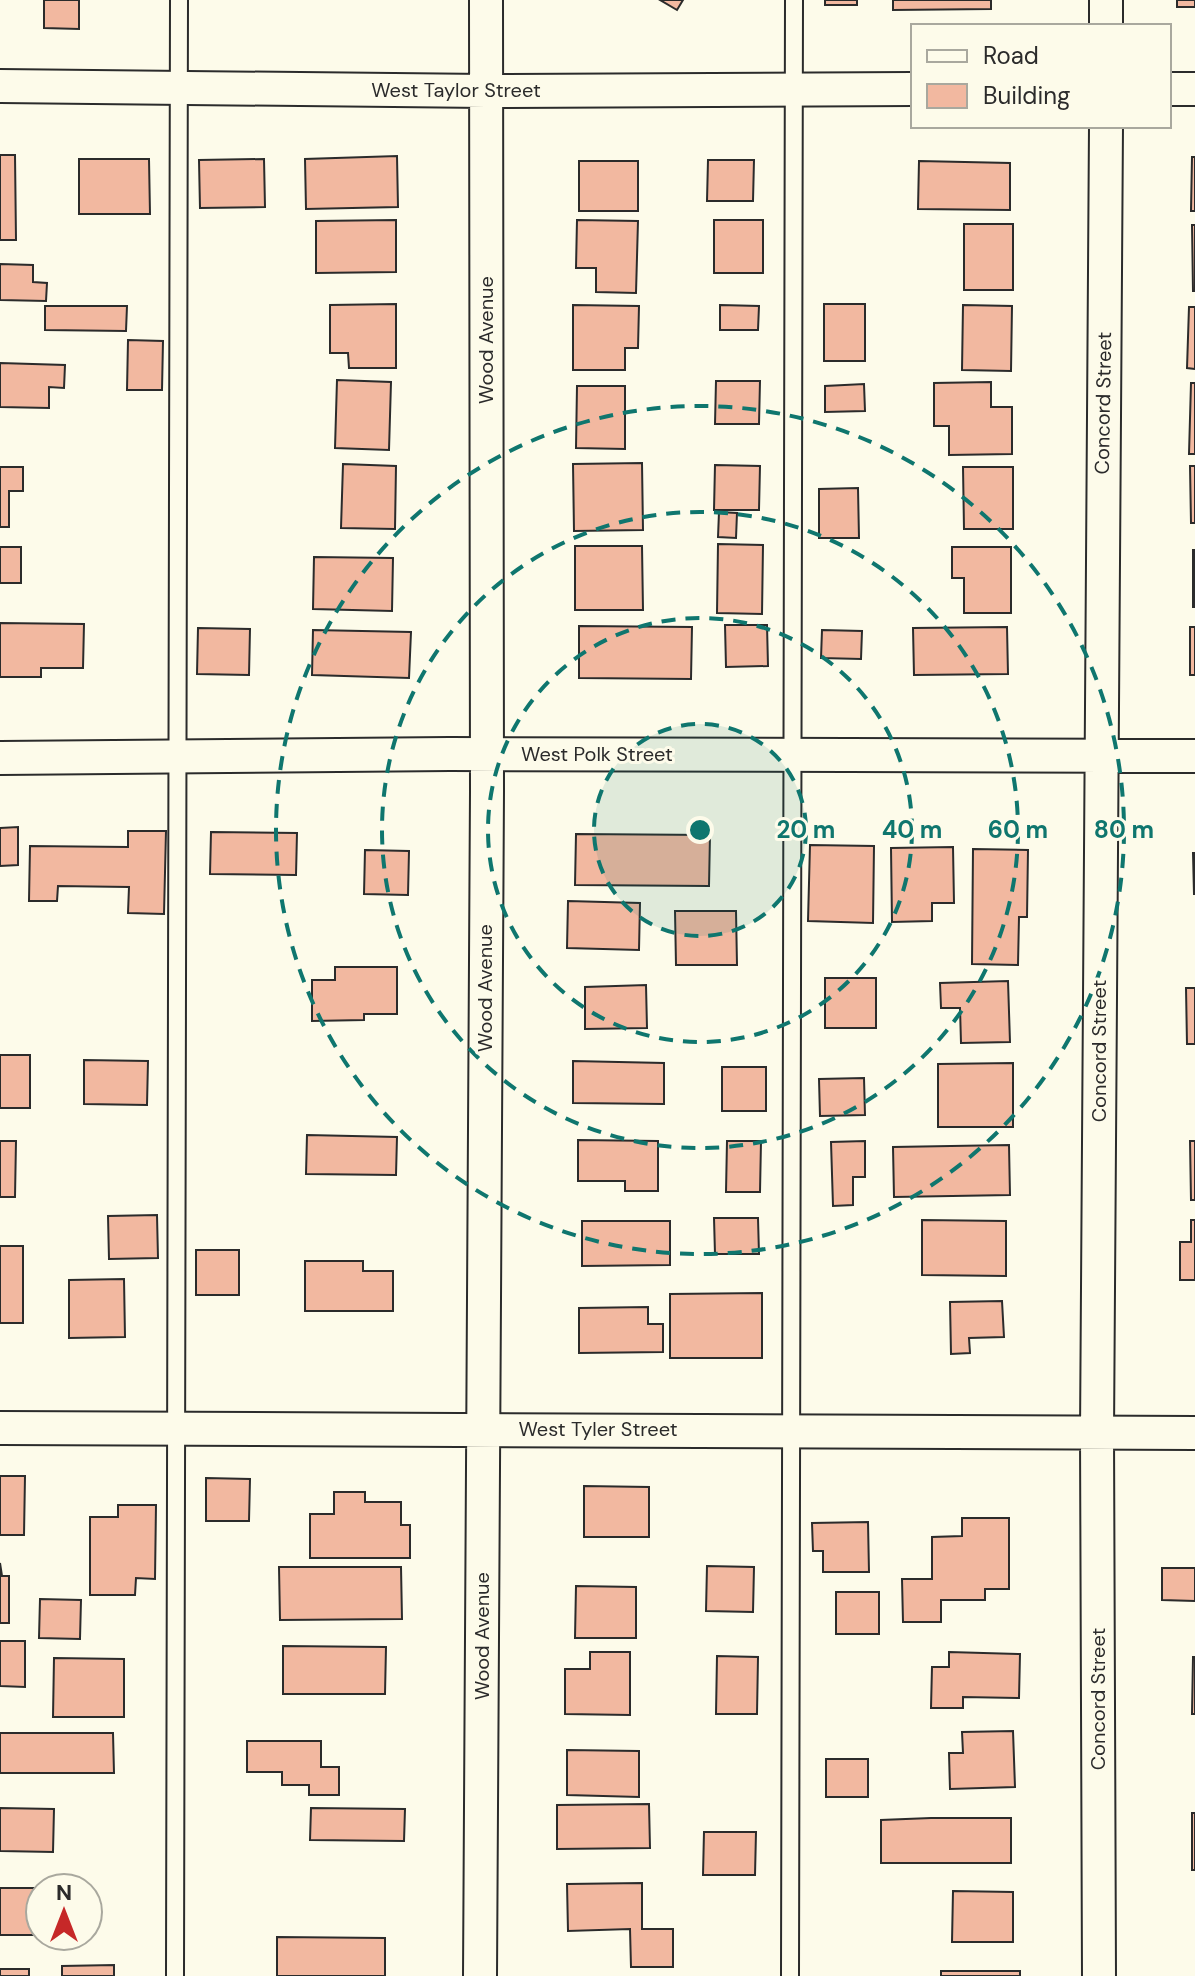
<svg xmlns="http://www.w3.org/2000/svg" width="1195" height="1976" viewBox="0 0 1195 1976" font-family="'DM Sans',sans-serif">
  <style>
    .building { fill: #f2b8a0; stroke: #2b2b2b; stroke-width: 2 }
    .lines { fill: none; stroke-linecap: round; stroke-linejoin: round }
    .service-casing { stroke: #2b2b2b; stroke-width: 20 }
    .minor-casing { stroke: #2b2b2b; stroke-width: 36 }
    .service { stroke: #fdfbea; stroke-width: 16 }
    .minor { stroke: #fdfbea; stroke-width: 32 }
    .ring { fill: none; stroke: #0f766e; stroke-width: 4; stroke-dasharray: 14 10 }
    .labels { text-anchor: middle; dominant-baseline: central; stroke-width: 6; stroke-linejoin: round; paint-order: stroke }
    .street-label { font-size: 20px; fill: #2b2b2b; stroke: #fdfbea }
    .centre { fill: #0f766e; stroke: #fdfbea; stroke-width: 4 }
    .ring-label { font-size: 24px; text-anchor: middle; font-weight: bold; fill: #0f766e; stroke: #fdfbea; stroke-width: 6; stroke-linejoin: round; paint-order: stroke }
  </style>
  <rect width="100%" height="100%" fill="#fdfbea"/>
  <path class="building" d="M44,0H79V29L44,28Z
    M660,0H683L677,10Z
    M825,0H857V5H825Z
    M893,0H991V9L893,10Z
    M1177,0H1195V7H1177Z
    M0,155H15L16,240H0Z
    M397,156L398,207L306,209L305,159Z
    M1192,157H1195V211H1191Z
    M79,159H149L150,214H79Z
    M264,159L265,207L200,208L199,160Z
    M708,160H754L753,201H707Z
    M579,161H638V211H579Z
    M919,161L1010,163V210L918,209Z
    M396,220V272L316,273V221Z
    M577,220L638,221L636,293L596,292V268H576Z
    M714,220H763V273H714Z
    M964,224H1013V290H964Z
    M1192,225H1195V291H1193Z
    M0,264L33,265V282L47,283L46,301L0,300Z
    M396,304V368H349L348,353H330V305Z
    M824,304H865V361H824Z
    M573,305L639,306L638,348H625V370H573Z
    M720,305L759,306L758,330H720Z
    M963,305L1012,306L1011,371L962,370Z
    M45,306H127L126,331L45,330Z
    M1189,307H1195V369L1187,368Z
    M128,340L163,341L162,390H127Z
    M0,363L65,365L64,388L49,387V408L0,407Z
    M337,380L391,382L389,450L335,448Z
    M716,381H760L759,424H715Z
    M991,382V407H1012V454L949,455V426H934V383Z
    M1191,383H1195V454H1189Z
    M864,384L865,411L825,412V386Z
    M577,386H625V449L576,448Z
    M642,463L643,530L574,531L573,464Z
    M343,464L396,466L395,529L341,528Z
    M715,465L760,466L759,510H714Z
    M1190,466H1195V523H1191Z
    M0,467H23V491H9V527H0Z
    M963,467H1013V529H964Z
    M858,488L859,538H819V489Z
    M719,512L737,513L736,538L718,537Z
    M718,544L763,545L762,614L717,613Z
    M575,546H642L643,610H575Z
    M0,547H21V583H0Z
    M952,547H1011V613H964V578H952Z
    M1193,550H1195V607H1193Z
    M314,557L393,558L392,611L313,609Z
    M0,623L84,624L83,668H41V677H0Z
    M725,625H767L768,666L726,667Z
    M579,626L692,627L691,679L579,678Z
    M1007,627L1008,674L914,675L913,628Z
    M1190,627H1195V675H1190Z
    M198,628L250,629L249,675L197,674Z
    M313,630L411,632L409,678L312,675Z
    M822,630L862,631L861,659L821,658Z
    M18,827V865L0,866V828Z
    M128,831H166L164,914L128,913L129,887L58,886L57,901H29L30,846L128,847Z
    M211,832L297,833L296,875L210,874Z
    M576,834L710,835L709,886L575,885Z
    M810,845L874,846L873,923L808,921Z
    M953,847L954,903H932V921L892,922L891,848Z
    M973,849L1028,850L1027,917H1019L1018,965L972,964Z
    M365,850L409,851L408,895L364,894Z
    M1193,853H1195V894H1194Z
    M568,901L640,903L639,950L567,948Z
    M675,911H736L737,965H676Z
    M335,967H397V1014H364V1020L312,1021V980H335Z
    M825,978H876V1028H825Z
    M1008,981L1010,1042L961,1043L960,1008H941L940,983Z
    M646,985L647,1028L585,1029V987Z
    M1186,988H1195V1044H1187Z
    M0,1055H30V1108H0Z
    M84,1060L148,1061L147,1105L84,1104Z
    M573,1061L664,1063V1104L573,1103Z
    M1013,1063V1127H938V1064Z
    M722,1067H766V1111H722Z
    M864,1078L865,1115L820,1116L819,1079Z
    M307,1135L397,1137L396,1175L306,1174Z
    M578,1140L658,1141V1191H625V1181H578Z
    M0,1141H16L15,1197H0Z
    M727,1141H761L760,1192H726Z
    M865,1141V1177H853V1205L833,1206L831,1142Z
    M1190,1141H1195V1200H1191Z
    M1009,1145L1010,1195L894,1197L893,1147Z
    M157,1215L158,1258L109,1259L108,1216Z
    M714,1218H758L759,1254H715Z
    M922,1220L1006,1221V1276L922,1275Z
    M1191,1220H1195V1280H1180V1242H1191Z
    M582,1221H670V1265L582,1266Z
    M0,1246H23V1323H0Z
    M196,1250H239V1295H196Z
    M305,1261H363V1271H393V1311H305Z
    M124,1279L125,1337L69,1338V1280Z
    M762,1293V1358H670V1294Z
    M1002,1301L1004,1337L969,1338L970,1353L951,1354L950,1302Z
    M648,1307V1324H663V1352L579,1353V1308Z
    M0,1476H25L24,1535H0Z
    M206,1478L250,1479L249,1521H206Z
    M584,1486L649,1487V1537H584Z
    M334,1492H365V1502H401V1525H410V1558H310V1514H334Z
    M118,1505H156L155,1579L136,1578L135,1595H90V1517H118Z
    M962,1518H1009V1589H985V1600H941V1622H903L902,1579H932V1537L962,1536Z
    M868,1522L869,1572H823V1551H813L812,1523Z
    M0,1563L2,1576H9V1623H0Z
    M707,1566L754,1567L753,1612L706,1611Z
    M279,1567H401L402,1619L280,1620Z
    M1162,1568H1195V1601L1162,1600Z
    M576,1586L636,1587V1638H575Z
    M836,1592H879V1634H836Z
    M40,1599L81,1600L80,1639L39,1638Z
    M0,1641H25V1687L0,1686Z
    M283,1646L386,1647L385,1694H283Z
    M590,1652H630V1715L565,1714V1669H590Z
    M949,1652L1020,1654L1019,1698L963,1697V1708H931L932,1667H949Z
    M717,1656L758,1657L757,1714H716Z
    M1193,1657H1195V1714H1192Z
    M54,1658L124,1659V1717H53Z
    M1013,1731L1015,1787L950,1789L949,1753H963L962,1732Z
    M0,1733H113L114,1773H0Z
    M247,1741H321V1767H339V1795H309V1785H282V1772H247Z
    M567,1750L639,1751V1797L567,1795Z
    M826,1759H868V1797H826Z
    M649,1804L650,1848L557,1849V1805Z
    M0,1808L54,1809L53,1852L0,1851Z
    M311,1808L405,1809L404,1841L310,1840Z
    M1192,1813H1195V1870H1192Z
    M931,1818H1011V1863H881V1820Z
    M704,1832H756L755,1875H703Z
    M642,1883V1929H673V1967H631L630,1929L568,1931L567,1884Z
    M0,1888H34V1935H0Z
    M953,1891L1013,1892V1942H952Z
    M277,1937L385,1938V1976H277Z
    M114,1965V1976H62V1966Z
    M0,1969H29V1976H0Z
    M941,1971H1020V1976H941Z"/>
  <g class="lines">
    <g class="service-casing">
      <path id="service" d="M175,1976L179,0
        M790,1976L794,0"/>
    </g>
    <g class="minor-casing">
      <path id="minor" d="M1106,26V0
        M0,86L486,91L913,89
        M1169,89H1195
        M0,758L450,754L1195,756
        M0,1428L1195,1433
        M480,1976L487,791L486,0
        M1099,1976L1097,1433L1106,126"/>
    </g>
    <use href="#service" class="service"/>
    <use href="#minor" class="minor"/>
  </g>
  <circle cx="700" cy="830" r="106" fill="#0f766e" fill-opacity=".12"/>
  <g class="ring">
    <circle cx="700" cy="830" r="106"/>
    <circle cx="700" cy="830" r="212"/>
    <circle cx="700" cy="830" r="318"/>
    <circle cx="700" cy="830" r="424"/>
  </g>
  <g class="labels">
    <g class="street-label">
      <text x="456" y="90">West Taylor Street</text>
      <text transform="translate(486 340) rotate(-90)">Wood Avenue</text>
      <text transform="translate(1103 403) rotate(-89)">Concord Street</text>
      <text x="597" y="754">West Polk Street</text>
      <text transform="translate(485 988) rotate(-90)">Wood Avenue</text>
      <text transform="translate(1099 1051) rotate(-90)">Concord Street</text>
      <text x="598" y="1429">West Tyler Street</text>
      <text transform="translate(482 1636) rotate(-90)">Wood Avenue</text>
      <text transform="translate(1098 1699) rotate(-90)">Concord Street</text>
    </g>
  </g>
  <circle cx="700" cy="830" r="12" class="centre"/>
  <g class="ring-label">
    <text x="806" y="838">20 m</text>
    <text x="912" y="838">40 m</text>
    <text x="1018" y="838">60 m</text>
    <text x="1124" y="838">80 m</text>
  </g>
  <rect x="911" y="24" width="260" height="104" fill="#fdfbea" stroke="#a9a89e" stroke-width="2"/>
  <rect x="927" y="50" width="40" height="12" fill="#fdfbea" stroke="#a9a89e" stroke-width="2"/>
  <text x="983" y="64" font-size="24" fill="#2b2b2b">Road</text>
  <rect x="927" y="84" width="40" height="24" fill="#f2b8a0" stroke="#a9a89e" stroke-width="2"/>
  <text x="983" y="104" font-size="24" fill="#2b2b2b">Building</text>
  <g transform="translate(64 1912)"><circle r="38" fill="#fdfbea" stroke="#a9a89e" stroke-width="2"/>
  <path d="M0-6L14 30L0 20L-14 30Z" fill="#c62828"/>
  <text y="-12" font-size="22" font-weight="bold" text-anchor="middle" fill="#2b2b2b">N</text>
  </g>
</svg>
